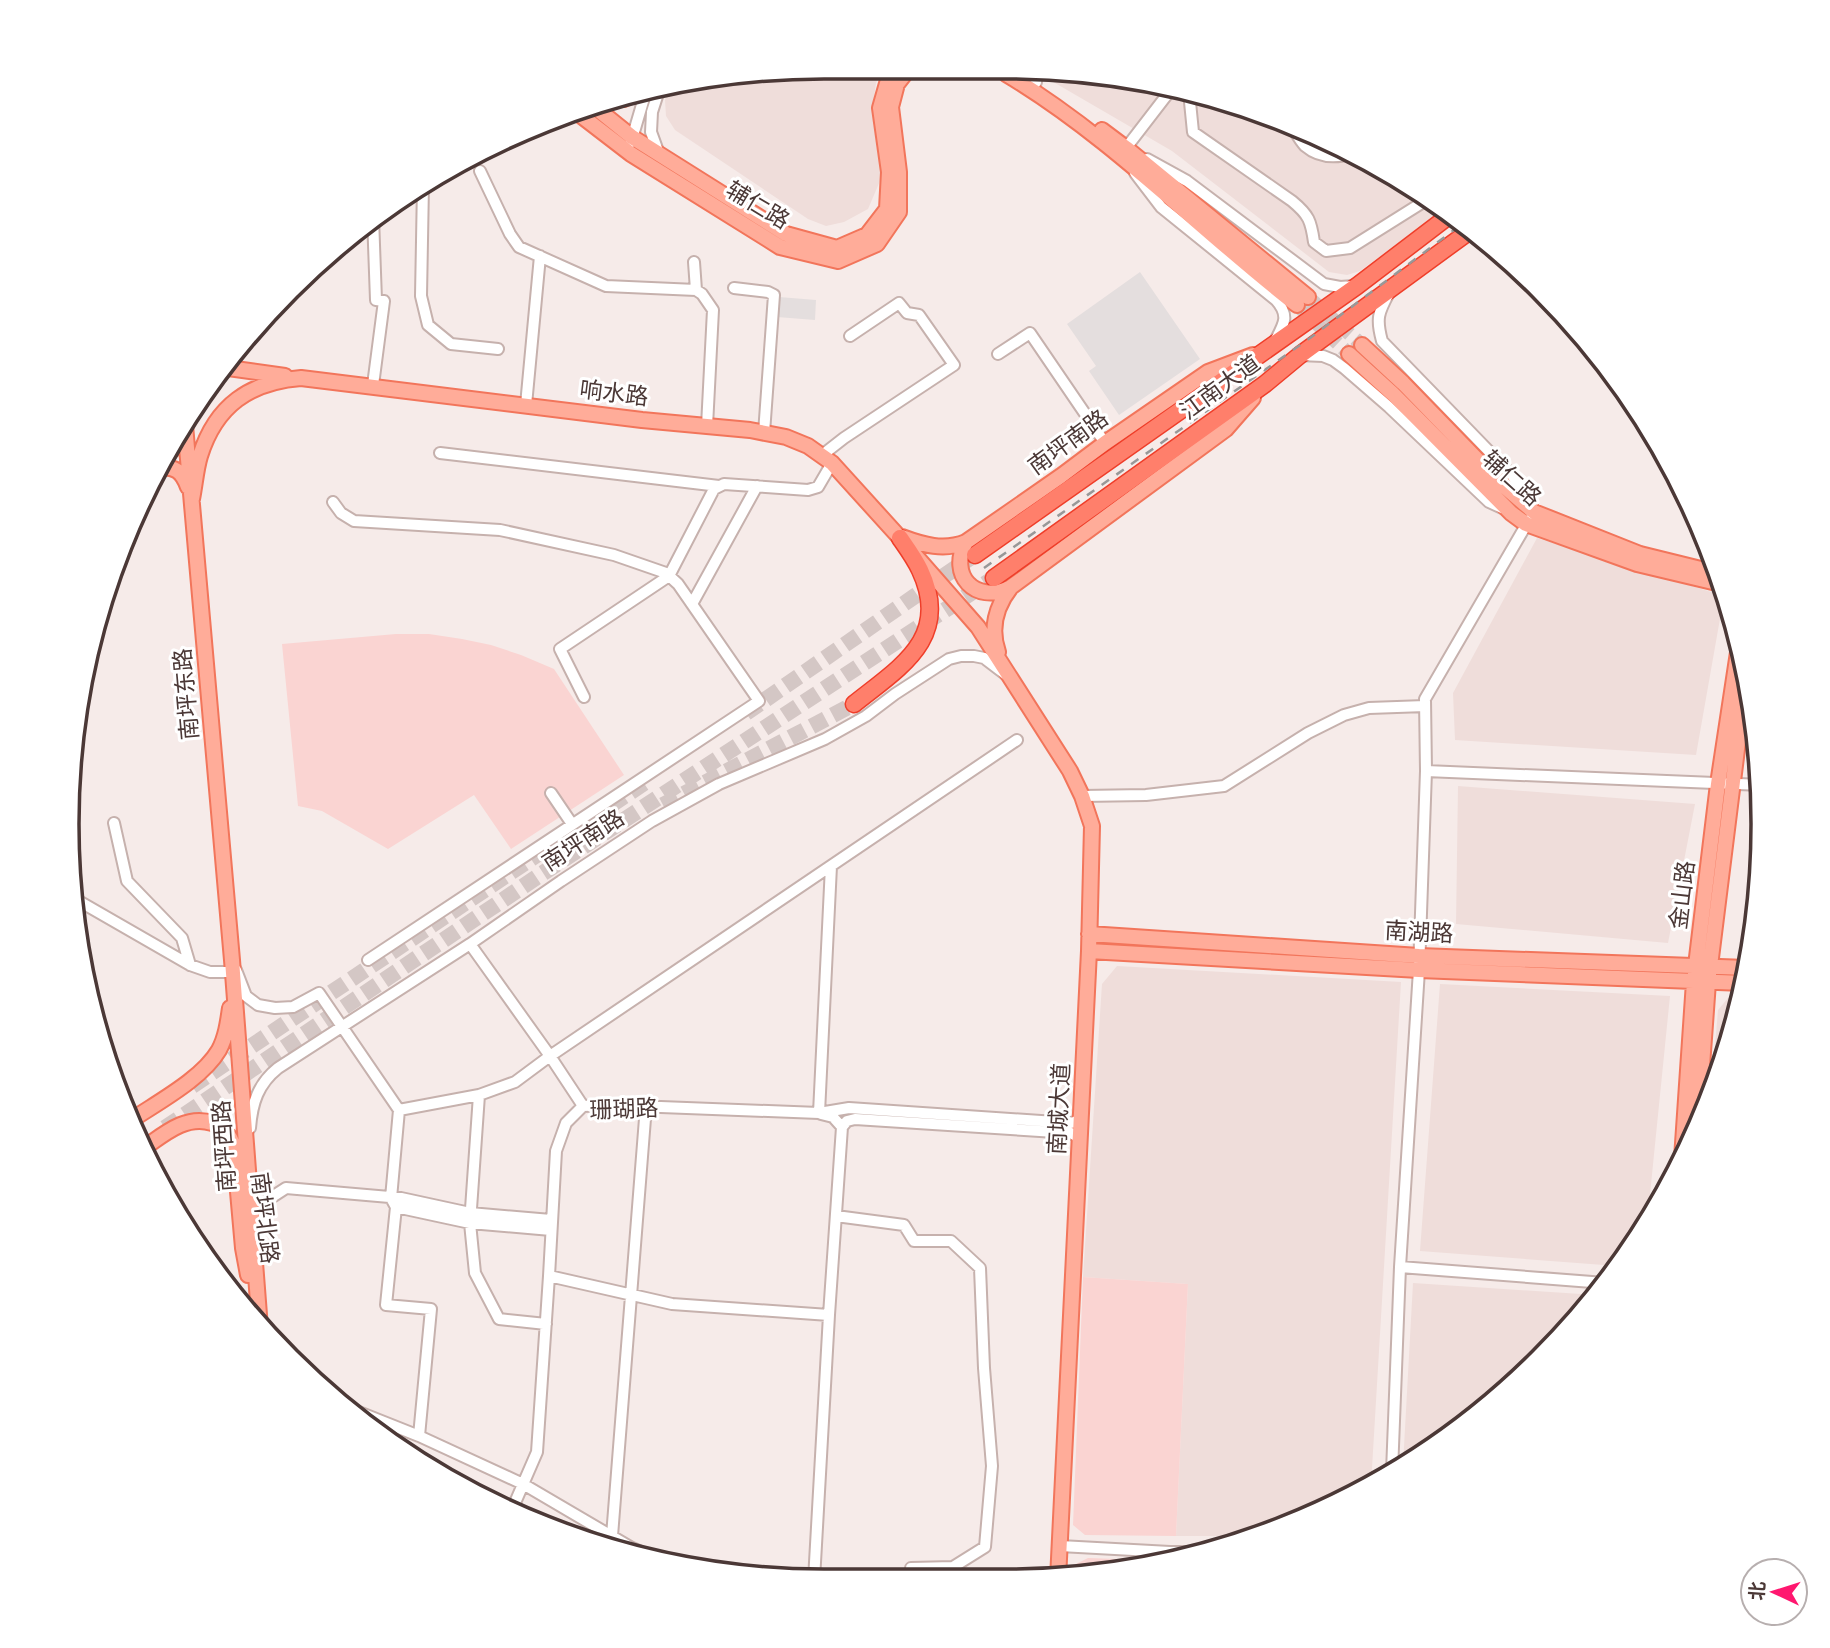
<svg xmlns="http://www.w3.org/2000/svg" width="1830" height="1648" viewBox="0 0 1830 1648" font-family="'Asap Condensed','Noto Sans SC',sans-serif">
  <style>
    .residential { fill: #efddda }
    .commercial { fill: #fad4d2 }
    .parking { fill: #e4dede }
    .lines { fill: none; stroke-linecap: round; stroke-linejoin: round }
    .major-tunnel { stroke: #d4c7c5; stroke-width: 14; stroke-dasharray: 14 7; stroke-linecap: butt }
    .highway-tunnel { stroke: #d4c7c5; stroke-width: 16; stroke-dasharray: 16 8; stroke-linecap: butt }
    .minor-casing { stroke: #c6b1ad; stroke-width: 14 }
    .major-casing { stroke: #f2755b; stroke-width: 18 }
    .highway-casing { stroke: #ef3e2a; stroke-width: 19 }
    .minor { stroke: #fff; stroke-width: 10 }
    .major { stroke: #ffac99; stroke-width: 14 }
    .highway { stroke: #ff7f6b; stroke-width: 16 }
    .rail { stroke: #989898; stroke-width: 2.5; stroke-dasharray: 9 9; stroke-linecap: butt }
    .labels { text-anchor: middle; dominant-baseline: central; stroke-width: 6; stroke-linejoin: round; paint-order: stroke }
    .street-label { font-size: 23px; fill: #4b3836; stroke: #fff }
    .rim { fill: none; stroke: #4b3836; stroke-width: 3.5 }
  </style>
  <rect width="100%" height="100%" fill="#f6ebe9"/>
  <path class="residential" d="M824,67L883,69L876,83L872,113L878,156L883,174L868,209L844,222L826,226L808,219L675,130L666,116L665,100L671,83L676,81Z
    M1043,76L1153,81L1295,124L1385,168L1443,210L1360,271L1347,275L1329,272L1172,151Z
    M1537,538L1724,596L1696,755L1455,740L1453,693Z
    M1458,786L1695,804L1668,943L1456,924Z
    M1117,966L1401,982L1371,1485L1341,1504L1253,1536H1176L1188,1284L1083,1277L1102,984Z
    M1440,984L1670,996L1647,1224L1617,1266L1420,1251Z
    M1728,998H1740L1723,1068L1711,1094L1718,1010Z
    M1413,1283L1596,1295L1575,1324L1467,1425L1403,1465Z"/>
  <path class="commercial" d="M396,634H429L462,639L491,645L521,655L554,669L624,775L511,849L474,795L388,849L322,811L298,806L282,644Z
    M1083,1277L1188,1284L1176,1536L1085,1535L1073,1525Z
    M1088,1558L1173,1561L1072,1577V1566Z"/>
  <path class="parking" d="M1140,272L1200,359L1119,415L1089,371L1096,366L1067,324Z
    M779,297L816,300L815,320L777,317Z"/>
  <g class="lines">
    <path class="major-tunnel" d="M1308,297L1362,345
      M1297,305L1349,354"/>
    <path class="highway-tunnel" d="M746,713L970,558
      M663,805L854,704
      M192,1086L644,783
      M165,1128L540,875L994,578"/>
    <g class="minor-casing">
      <path id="minor" d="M1031,90L1036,82V76
        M1189,92L1193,132L1292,201C1309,215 1311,221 1314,242L1326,251L1350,248L1428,199
        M1289,122C1294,129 1299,140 1305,146C1319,158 1337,158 1353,153
        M631,142L646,91
        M1133,152L1126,148L1173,87
        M659,154L651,132L652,112L660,87
        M1147,159L1187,181L1324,284L1340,287L1354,286
        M480,171L510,234L519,247L606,286L696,290L702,294L713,310L707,426
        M1135,173L1161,207L1276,300C1290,316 1284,324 1275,341
        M423,185L421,296L428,325L451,344L498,349
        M694,262L696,290
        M734,288L768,292L774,295L764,433
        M1389,293C1378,313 1376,319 1382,341L1512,475L1529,503
        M998,354L1030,333L1105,443
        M1300,355L1323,356L1333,360L1344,368L1389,407L1489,502L1502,508
        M373,385L384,301L376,300L373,217
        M526,405L540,256
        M440,453L719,486
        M821,456L844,438L954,365L919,315L907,313L899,303L850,336
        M333,502L341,513L354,521L500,530L614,555L666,573L678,584L759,701L368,960
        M692,604L757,486
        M584,697L560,649L669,576L714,489L724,484L808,490L818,487L832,463
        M1426,771L1762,785
        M551,793L572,824
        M1082,796L1146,795L1224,786L1308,733L1344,715L1369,708L1425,706
        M114,823L127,881L182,938L190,965
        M77,900L190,965L210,972H232
        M470,944L550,1056L583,1106
        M236,970L246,996L258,1005L275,1008L293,1007L319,993L399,1110L391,1198L396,1207L470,1223L551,1230
        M479,1095L470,1223L475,1273L499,1319L546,1324
        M399,1110L479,1095L515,1082L550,1056L1017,740
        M819,1113L831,866
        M842,1127L847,1121L855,1119L1071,1133L1076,1136L1080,1142
        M250,1128C252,1103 258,1084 278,1068L470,944L561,881L652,821L719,784L825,739L866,716L895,694L949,659L961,656H974L984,658L1005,674
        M399,1202L396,1207L386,1305L431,1309L419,1436
        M836,1216L904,1225L914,1241H951L980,1268L984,1368L992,1466L985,1547L953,1567L911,1568L910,1580
        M256,1242L269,1199L286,1188L401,1198L470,1213L551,1220
        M1400,1267L1605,1283
        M549,1276L672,1304L829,1315L842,1127L833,1117L821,1114
        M341,1405L419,1436L523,1484L632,1548L663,1562
        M1392,1472L1400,1267L1419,970L1426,771L1425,699L1529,520
        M511,1512L537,1452L549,1276L556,1151L566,1123L583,1106L609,1105L819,1113L849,1108L1070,1123L1075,1122L1081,1117
        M612,1536L646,1106
        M1060,1546L1170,1552H1211
        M814,1580L829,1315"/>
    </g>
    <g class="major-casing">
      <path id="major" d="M1006,74C1113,138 1199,229 1297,305
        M624,99L626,98
        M596,108L632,137L786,234L837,248L867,235L887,209L889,172L880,108L888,80L895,70
        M579,114L631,154L780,247L838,261L877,244L899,212V172L891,107L897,84L908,70
        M1102,130L1126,148L1308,297
        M1362,345L1403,383L1499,482L1534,512L1640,554L1717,573
        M1349,354L1393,394L1511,513L1526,524L1637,564L1721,584
        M221,367L285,376
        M185,425L232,960L260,1328
        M167,453L172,450L185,433
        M158,468C175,466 182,471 188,487
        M192,499C195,484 196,469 200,456C216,405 250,382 301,378L642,420L750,430L786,437L808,446L832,463L900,538L978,627L1070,771L1082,796L1092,826L1089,951L1058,1579
        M902,537C923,545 944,551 966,542L1061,476L1105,443L1208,372L1253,355
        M966,542C948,575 975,604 1009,588
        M998,652C990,629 996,606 1011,587L1226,429L1253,398
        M1089,934L1419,956L1747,968
        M1089,951L1419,970L1743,983
        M130,1121C158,1102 202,1079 219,1050C226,1037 228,1022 230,1008
        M1698,1122L1708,982L1746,677
        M141,1150C162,1136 185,1114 212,1123C224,1127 230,1135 234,1147L243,1248L248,1275
        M1682,1158L1694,982L1718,784L1740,639"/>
    </g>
    <g class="highway-casing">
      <path id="highway" d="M975,555L1357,286L1450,215
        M994,578L1265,384L1300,355L1471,230
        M854,704C900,667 952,638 920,570C915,559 907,548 900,538"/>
    </g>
    <use href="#minor" class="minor"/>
    <use href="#major" class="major"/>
    <use href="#highway" class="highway"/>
    <path class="rail" d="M984,568L1310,338L1462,224"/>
  </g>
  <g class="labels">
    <g class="street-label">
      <text transform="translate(758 205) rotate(31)">辅仁路</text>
      <text transform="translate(1220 387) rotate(-36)">江南大道</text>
      <text transform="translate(614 393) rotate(7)">响水路</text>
      <text transform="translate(1068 442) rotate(-36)">南坪南路</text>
      <text transform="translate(1512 478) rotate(42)">辅仁路</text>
      <text transform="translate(186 694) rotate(-95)">南坪东路</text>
      <text transform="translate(583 840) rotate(-33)">南坪南路</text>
      <text transform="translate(1682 895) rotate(-83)">金山路</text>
      <text transform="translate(1419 932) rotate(3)">南湖路</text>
      <text transform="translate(624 1109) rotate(-2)">珊瑚路</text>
      <text transform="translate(1059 1109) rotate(-87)">南城大道</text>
      <text transform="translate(224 1146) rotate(-94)">南坪西路</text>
      <text transform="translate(265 1218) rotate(83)">南坪北路</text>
    </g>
  </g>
  <path d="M0 0H1830V1648H0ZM824 79H1006A745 745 0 0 1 1751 824V824A745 745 0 0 1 1006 1569H824A745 745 0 0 1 79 824V824A745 745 0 0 1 824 79Z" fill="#fff" fill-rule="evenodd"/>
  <path class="rim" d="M824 79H1006A745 745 0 0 1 1751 824V824A745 745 0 0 1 1006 1569H824A745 745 0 0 1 79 824V824A745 745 0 0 1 824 79Z"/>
  <g transform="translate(1774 1592) rotate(274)"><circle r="33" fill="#ffffff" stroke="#b7afaf" stroke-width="2"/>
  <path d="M0-5L12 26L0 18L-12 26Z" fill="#ff176f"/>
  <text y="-10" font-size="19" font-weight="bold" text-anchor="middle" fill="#4b3836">北</text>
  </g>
</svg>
